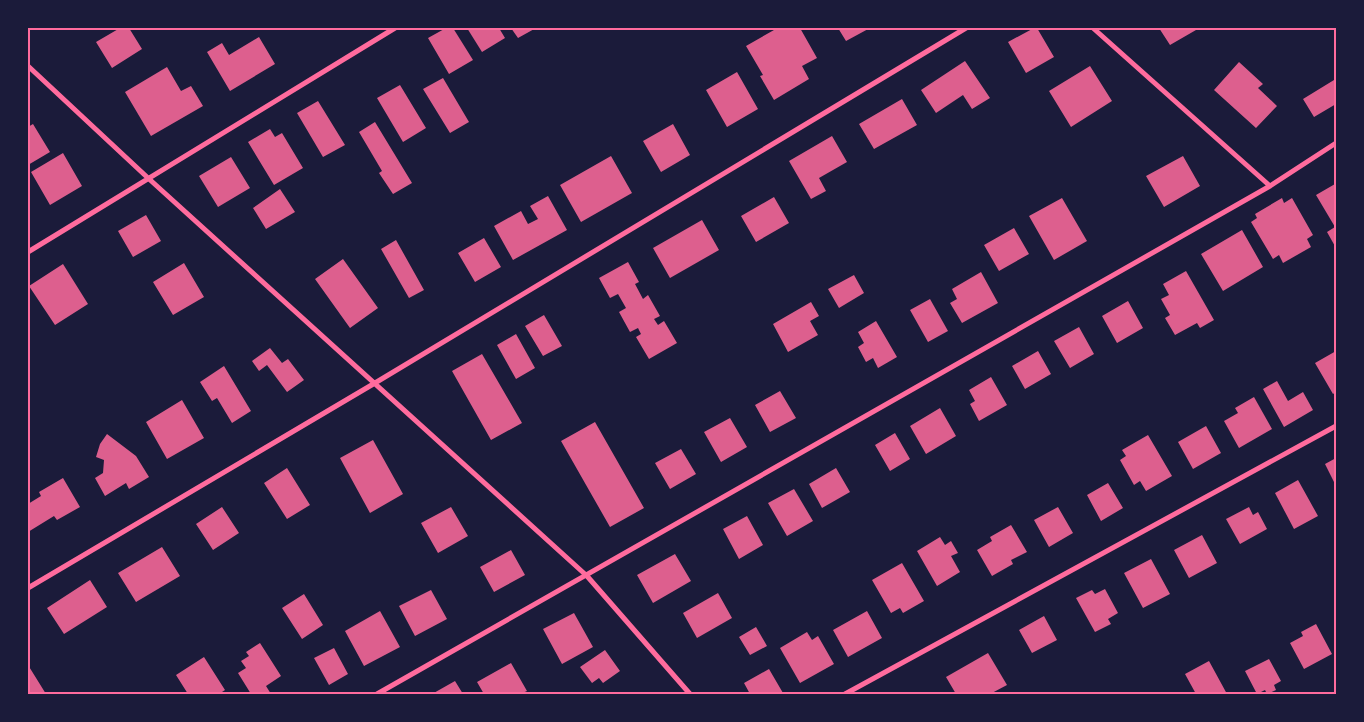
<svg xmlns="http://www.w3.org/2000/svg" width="1364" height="722" viewBox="0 0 1364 722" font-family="'Titillium Web',sans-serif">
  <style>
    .building { fill: #dd5f8e }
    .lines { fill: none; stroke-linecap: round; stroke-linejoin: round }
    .minor { stroke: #ff6b9d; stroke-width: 5 }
    .neatline { fill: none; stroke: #ff6b9d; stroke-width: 2 }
  </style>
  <rect width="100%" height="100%" fill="#1b1b3a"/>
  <path class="building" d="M120,28H129L142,49L112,68L96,42Z
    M446,28H453L473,60L449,74L428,38Z
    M467,28H499L505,38L482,52Z
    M511,28H536L518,38Z
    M773,28H800L817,58L802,66L809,79L774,100L760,76L763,75L746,46L774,30Z
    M838,28H870L846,41Z
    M1034,28H1037L1054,57L1026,73L1008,42Z
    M1159,28H1195L1196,30L1170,45Z
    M259,37L275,64L230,91L207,52L222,43L229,55Z
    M965,61L990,98L972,109L963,95L936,113L921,90Z
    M1239,62L1263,84L1258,88L1277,106L1256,128L1214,90Z
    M1090,66L1112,101L1071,127L1049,91Z
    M167,67L181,91L191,86L203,106L151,136L125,92Z
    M737,72L758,109L727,127L706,90Z
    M443,78L469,122L450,133L423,89Z
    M1334,80L1336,84V104L1314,117L1303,99Z
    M400,85L426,128L403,142L377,98Z
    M902,99L917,125L874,149L859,124Z
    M318,101L345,145L323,157L297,113Z
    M375,122L412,183L393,194L379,173L382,171L359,132Z
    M33,124L50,152L28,165V127Z
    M673,124L690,155L661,172L643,141Z
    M270,129L275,137L282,133L303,168L274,185L248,142Z
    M832,136L847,162L819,178L826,191L811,199L789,161Z
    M63,153L82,186L50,205L31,172Z
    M611,156L632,193L581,222L560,185Z
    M1183,156L1200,186L1164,207L1146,176Z
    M231,157L250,188L218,207L199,176Z
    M1335,184L1336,186V248L1327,232L1335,227L1316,195Z
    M280,189L295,212L266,229L253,208Z
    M548,196L567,230L513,260L494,226L521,211L528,224L538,219L530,206Z
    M774,197L789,223L756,242L741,216Z
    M1062,198L1087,241L1054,260L1029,216Z
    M1282,198L1284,203L1292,198L1313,235L1307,239L1311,247L1283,263L1279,255L1273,259L1251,222L1257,218L1255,214Z
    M146,215L161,241L133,257L118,231Z
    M702,220L719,250L670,278L653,248Z
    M1014,228L1029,254L999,271L984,245Z
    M1242,230L1263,267L1223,291L1201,254Z
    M484,238L501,267L475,282L458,253Z
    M396,240L424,290L409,298L381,249Z
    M343,259L378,308L350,328L315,279Z
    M628,262L639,282L635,284L643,299L648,295L660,316L654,319L658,325L664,321L677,343L649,359L636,337L641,334L638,328L630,332L619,312L626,308L618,294L610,298L599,278Z
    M184,263L204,297L173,315L153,282Z
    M63,264L88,304L55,325L29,286Z
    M1186,271L1214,320L1200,328L1197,323L1175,335L1165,318L1170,315L1161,299L1169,295L1163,284Z
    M981,272L998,303L962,323L950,303L957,299L952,289Z
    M854,275L864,293L839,308L828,289Z
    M930,299L948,331L928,342L910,310Z
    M1128,301L1143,328L1117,343L1102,316Z
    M811,302L819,316L810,321L818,335L788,352L773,324Z
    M544,315L562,346L543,356L525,326Z
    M876,321L897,357L878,368L873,358L866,362L858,347L864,343L858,332Z
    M1079,327L1094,354L1070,368L1054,341Z
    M516,334L535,368L516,379L497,345Z
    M270,348L282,363L288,359L304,380L287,392L267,365L259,371L252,361Z
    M1038,351L1051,374L1025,389L1012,366Z
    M1336,351V392L1333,394L1315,363Z
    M482,354L522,423L491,440L452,371Z
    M224,366L251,411L232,423L217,398L212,401L200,382Z
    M991,377L1007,405L979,421L970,404L975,401L969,390Z
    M1277,381L1288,401L1303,392L1313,410L1284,427L1263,389Z
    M780,391L796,418L770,432L755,405Z
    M1254,397L1272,429L1239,448L1224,421L1238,413L1235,408Z
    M182,400L204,438L167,459L146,422Z
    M940,408L956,436L926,454L910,426Z
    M730,418L747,447L721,462L704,432Z
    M595,422L644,508L610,527L561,441Z
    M1206,426L1221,453L1193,469L1178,442Z
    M895,433L910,459L890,471L875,445Z
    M107,434L136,456L149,477L129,489L126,483L105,496L95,478L103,473L104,460L96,457L100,444Z
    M1148,435L1172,476L1146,491L1140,481L1134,485L1120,460L1126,456L1122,450Z
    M373,440L403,494L370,513L340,458Z
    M681,449L696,474L670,489L655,463Z
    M1336,458V486L1325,464Z
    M287,468L310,505L287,519L264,483Z
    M836,468L850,492L822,508L809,484Z
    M63,478L80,507L57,520L54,516L28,532V504L41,496L39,492Z
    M1298,480L1318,516L1294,529L1275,493Z
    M1108,483L1123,508L1101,521L1087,495Z
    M794,489L813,521L787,536L768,503Z
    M222,507L239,533L213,550L196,524Z
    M451,507L468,536L438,553L421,523Z
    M1058,507L1073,533L1049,547L1034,520Z
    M1249,507L1253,515L1258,512L1267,529L1240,544L1226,519Z
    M747,516L763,545L739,559L723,529Z
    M1011,525L1027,552L1011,560L1013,564L992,576L977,550L992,541L990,537Z
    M1202,535L1217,563L1189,578L1174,550Z
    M940,537L945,545L951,541L958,553L951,556L960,572L937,586L917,551Z
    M162,547L180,576L136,602L118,573Z
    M511,550L525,575L494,592L480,567Z
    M675,554L691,581L653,603L637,575Z
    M1151,559L1170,594L1143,608L1124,573Z
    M902,563L924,601L903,613L900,608L891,613L872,580Z
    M90,580L107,607L64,634L47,608Z
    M1105,589L1118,613L1108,619L1111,624L1095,632L1076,598L1092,590L1095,594Z
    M431,590L447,619L415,636L399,606Z
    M718,593L732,618L697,638L683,613Z
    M304,594L323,625L302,639L282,608Z
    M380,611L400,647L364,666L345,631Z
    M867,611L882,638L848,657L833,630Z
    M574,613L593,647L562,664L543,629Z
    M1044,616L1057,640L1032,653L1019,630Z
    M1316,624L1332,654L1304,669L1290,643L1303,636L1301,632Z
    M756,627L767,646L750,655L739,637Z
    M807,632L812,640L818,636L834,664L800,683L780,648Z
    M260,643L281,676L266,686L271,694H251L238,673L246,668L241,661L249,656L246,652Z
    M334,648L348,674L329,685L314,658Z
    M605,650L620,671L603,683L599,678L592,683L580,667Z
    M988,653L1007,685L990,694H956L946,677Z
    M204,657L225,690L219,694H188L176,675Z
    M1269,659L1281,681L1274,685L1276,690L1267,694L1265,690L1257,694L1245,671Z
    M1209,661L1227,694H1196L1185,674Z
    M511,663L527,691L520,694H484L477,682Z
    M28,665L46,694H28Z
    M769,669L783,693L780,694H750L744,683Z
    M455,681L463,694H432Z"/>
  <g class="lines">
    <path class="minor" d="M1093,28L1270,186
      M28,66L148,178L587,576L690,694
      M28,252L395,28
      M28,588L375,383L966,28
      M377,694L1270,186L1336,143
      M845,694L1336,426"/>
  </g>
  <rect width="1364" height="722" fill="none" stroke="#1b1b3a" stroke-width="58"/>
  <rect x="29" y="29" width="1306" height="664" class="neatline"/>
</svg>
